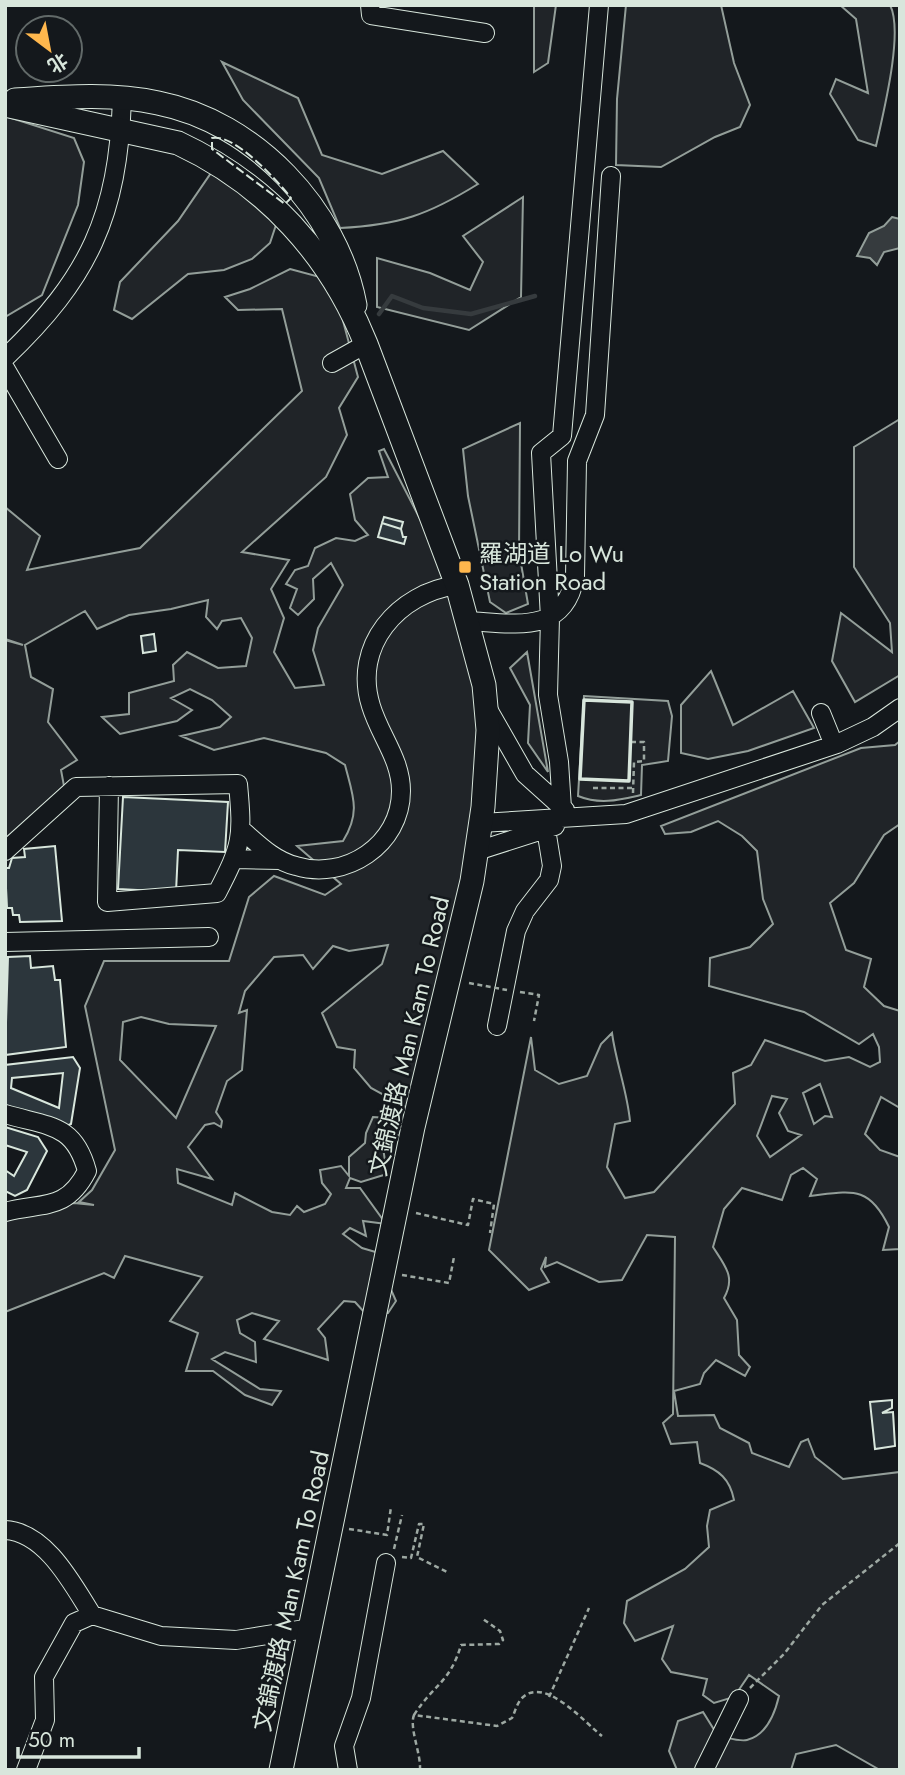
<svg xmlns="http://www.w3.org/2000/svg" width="905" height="1775" viewBox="0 0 905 1775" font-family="Jost,'Noto Sans SC',sans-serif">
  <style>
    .green { fill: #202428; stroke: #939e99; stroke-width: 2; fill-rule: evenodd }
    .water { fill: #363b3e; stroke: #939e99; stroke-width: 2 }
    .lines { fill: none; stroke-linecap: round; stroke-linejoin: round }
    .stream { stroke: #363b3e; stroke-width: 4.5 }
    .building { fill: #2c363c; stroke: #d8e6dc; stroke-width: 2; fill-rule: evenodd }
    .minor-casing { stroke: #d8e6dc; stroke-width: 20 }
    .major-casing { stroke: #d8e6dc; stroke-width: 25 }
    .path { stroke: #9da8a2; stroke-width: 2.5; stroke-dasharray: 5 3.5; stroke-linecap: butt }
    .minor { stroke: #14181c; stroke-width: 18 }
    .major { stroke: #14181c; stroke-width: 23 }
    .path-bridge { stroke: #9da8a2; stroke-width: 2.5; stroke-dasharray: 5 3.5; stroke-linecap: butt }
    .fence { stroke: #d8e6dc; stroke-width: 2; stroke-dasharray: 9 3.5; stroke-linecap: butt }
    .wall { stroke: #d8e6dc; stroke-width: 3.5 }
    .poi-dot { fill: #ffb74d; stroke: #14181c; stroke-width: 2.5 }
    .labels { text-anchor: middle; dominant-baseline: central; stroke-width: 5; stroke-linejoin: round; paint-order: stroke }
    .poi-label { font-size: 24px; fill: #d8e6dc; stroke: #14181c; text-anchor: start }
    .street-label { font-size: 24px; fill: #d8e6dc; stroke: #14181c }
  </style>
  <rect width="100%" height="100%" fill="#14181c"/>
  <path class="green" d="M534,5H556L548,63L534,72Z
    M626,5H721L734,63L750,105L740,127L715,137L661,167L616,165L617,99Z
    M840,5H890C904,32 883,114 876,146L858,140L830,94L836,79L868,93L856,19Z
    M222,62L298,98L322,155L382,174L443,151L478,184C428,215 399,225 340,228L319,178L243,100Z
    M5,116L74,138L84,162L78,205L42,295L5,317Z
    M211,173L278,219L270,243L252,259L224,270L188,274L132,319L114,310L120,282L178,221Z
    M523,197L521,297L469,330L377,307V258L430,273L470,290L483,262L463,236Z
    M290,269L320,277L338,302L358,377L339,408L347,435L326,477L242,552L289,560L271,589L284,618L274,652L295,688L324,685L313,650L318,628L343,585L331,563L313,579L314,599L298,615L290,608L297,589L286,584L295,570L308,566L315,548L336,538L355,541L368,535L355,520L350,494L368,478L388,477L379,451L384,449L419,517L452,570L487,750L410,1136L387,1135L382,1141L387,1174L361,1182L350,1178L346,1188H360L386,1224L363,1221L366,1236L350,1228L343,1234L362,1248L379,1253L381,1267L396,1301L388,1313H365L355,1302L344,1301L318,1329L325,1338L328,1360L264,1339L279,1321L252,1313L237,1320L240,1333L255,1342L256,1362L225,1352L212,1359L260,1389L281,1391L272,1405L245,1395L213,1371H186L198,1333L170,1321L202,1277L125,1256L114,1278L104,1273L5,1312V1223L16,1209L74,1203L94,1205L79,1202L92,1190L115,1150L85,1006L104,961H229L249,897L274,876L325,895L341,884L297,846L343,841C361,812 353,796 345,765L326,753L264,738L214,750L181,736L220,727L231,717L212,700L190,689L171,698L192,710L177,721L120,734L102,717L129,714V693L174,681L173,665L187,652L218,668L246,666L252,638L241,618L222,621L217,629L206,617L208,600L171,609L129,615L97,629L85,611L25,645L31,677L53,689L48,722L77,760L61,770L64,786L5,840V640L23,645L5,639V507L40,536L27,570L140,548L302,391L282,309L238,310L225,297L250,289ZM388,945L382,964L322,1013L337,1047L355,1050L354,1068L371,1088L406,1107L389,1118L373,1117L366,1133L365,1143L349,1157V1176L341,1166L320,1170L322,1183L331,1194L325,1204L304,1212L297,1206L290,1215L272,1212L235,1193L232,1205L178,1183L177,1169L212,1179L188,1147L205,1125L214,1123L221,1127L222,1121L216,1112L227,1081L242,1070L247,1010L239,1013L245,991L274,957L303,955L313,969L333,946L349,951ZM141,1017L169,1024L216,1026L176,1118L120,1060L123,1022Z
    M900,419V675L855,702L832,661L841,613L892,652L890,623L854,567V447Z
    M520,423L519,552L528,604L506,613L490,602L468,496L463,449Z
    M527,652L548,772L528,743L530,705L510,668Z
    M711,671L733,725L793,691L814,728L748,751L708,759L681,753V705Z
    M584,696L668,701L672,716L668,761L642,765L641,795C619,800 600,805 578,796Z
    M900,741V824L884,835L854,883L830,903L846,950L871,959L864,987L884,1006L900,1011V1108L881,1097L865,1134L880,1150L900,1157V1249L883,1250L889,1227C869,1185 852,1191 810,1196L817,1179L803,1168L791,1175L782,1200L742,1188L724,1209L713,1247C725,1266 736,1277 724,1298L737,1320L739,1355L750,1367L745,1376L716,1360L704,1373L700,1384L674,1391L678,1416L714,1415L720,1428L749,1443L752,1453L789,1467L801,1442L808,1439L815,1457L843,1479L900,1472V1770H880L836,1745L796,1754L791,1770H677L669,1751L678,1721L703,1712L718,1736C726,1737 739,1742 747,1740C767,1735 775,1713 779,1696L749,1675L734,1697L714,1703L703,1695L707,1679L671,1672L662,1659L673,1626L635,1641L624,1623L627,1601L685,1569L709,1547L707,1526L710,1510L734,1500C730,1479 719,1470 700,1463L697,1442L671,1444L663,1423L673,1414L675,1237L647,1235L622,1280L599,1282L557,1262L545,1267L546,1257L541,1269L549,1282L529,1290L489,1250L531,1037L535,1070L559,1084L587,1076L601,1044L612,1033C616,1063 627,1090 630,1121L615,1124L607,1167L625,1198L654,1192L735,1104L733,1073L751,1065L765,1040L825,1061L849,1057L870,1067L880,1062L879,1047L873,1034L859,1044L804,1012L709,986L710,958L750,947L773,924L763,899L757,851L742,836L718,821L691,832L665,834L661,826L861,748L895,745ZM820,1084L832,1117L825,1116L814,1124L803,1093ZM772,1096L787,1099L779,1113L788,1131L801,1135L770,1157L757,1136Z"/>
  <path class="water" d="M892,217L900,219V248L884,252L877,265L870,258L857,256L869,233L884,226Z"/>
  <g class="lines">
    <path class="stream" d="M379,314L392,296L423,308L471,314L535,296"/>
  </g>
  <path class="building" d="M384,517L403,522L401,529L382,523Z
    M382,523L401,529L403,537H406L404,544L378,537Z
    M154,634L156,651L143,653L141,636Z
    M123,797L228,802L225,852L178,850L176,892L118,889Z
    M55,846L62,921L20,922L19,915H13L12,908H7L5,868H9L12,858L25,857L24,849Z
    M30,956L31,968L53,966L55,980H60L66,1047L5,1055L8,957Z
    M73,1057L80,1068L71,1124L66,1126L5,1105V1065ZM63,1073L59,1108L11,1088L12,1078Z
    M5,1127L38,1137L47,1151L27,1190L15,1196L5,1191V1170L14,1176L27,1152L5,1145Z
    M892,1400V1408L882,1413L893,1412L895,1446L875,1449L870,1402Z"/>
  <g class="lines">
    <g class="minor-casing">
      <path id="minor" d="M370,5L371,15L485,33
        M5,358C89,278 118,216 122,99
        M332,363L366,344
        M5,368L58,459
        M467,621C513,623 564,636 575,577L577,461L595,415L611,176
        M489,711L525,774L565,810
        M821,713L834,745
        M562,808L559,762L548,695L550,618L541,453L562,436L599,5
        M481,823L626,814L837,744L873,727L900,708
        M243,831C259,845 275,861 296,866C345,881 401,845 401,791C401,759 380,736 371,706C352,646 398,593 457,585
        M5,851L76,787L238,784C243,838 242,845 217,893L107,902L109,786
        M477,851L555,826
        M235,859L280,860
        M5,942L209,937
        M497,1026L516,931L525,911L549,880L552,866L546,829
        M5,1114C49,1127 74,1123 87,1171C66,1212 42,1202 5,1212
        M5,1530C46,1532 73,1585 92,1615
        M26,1770L45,1720L44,1677L74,1623L92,1615L161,1636L236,1640L311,1628
        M348,1770L344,1746L361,1698L386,1563
        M704,1770L739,1699"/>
    </g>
    <g class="major-casing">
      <path id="major" d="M15,100C63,97 111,93 158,103C254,122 337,209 355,305
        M5,105L178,143C266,184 330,254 366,344L457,585L484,685L488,730L483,807L472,881L413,1127L281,1770"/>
    </g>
    <path class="path" d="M631,742H644V761L634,762L633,793
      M593,788H633
      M520,992L539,995L534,1021
      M416,1213L468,1225L473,1199L494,1204L490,1233
      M402,1275L449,1283L454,1257
      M349,1529L387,1535L391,1507
      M394,1549L402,1515
      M402,1557L411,1558L419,1524H424L417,1557L449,1573
      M750,1688L784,1654L822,1605L900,1543
      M549,1697L589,1608
      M414,1715C433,1685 450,1683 461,1645L499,1644L503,1640L500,1631L483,1619
      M420,1770C421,1753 409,1728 414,1715L497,1726L512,1718C515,1712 517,1703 522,1698C545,1675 586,1724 602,1736"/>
    <use href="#minor" class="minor"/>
    <use href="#major" class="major"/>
    <path class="path-bridge" d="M469,983L507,990"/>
    <path class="fence" d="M212,138C234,133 278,181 291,198L285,204L212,149Z"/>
    <path class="wall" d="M584,700L632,702L629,781L580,779Z"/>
  </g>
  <rect class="poi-dot" x="458" y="560" width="14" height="14" rx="3.5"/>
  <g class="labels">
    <g class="poi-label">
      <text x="479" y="553">羅湖道 Lo Wu<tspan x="479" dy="28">Station Road</tspan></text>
    </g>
    <g class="street-label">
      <text transform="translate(409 1036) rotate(-77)">文錦渡路 Man Kam To Road</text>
      <text transform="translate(291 1591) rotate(-78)">文錦渡路 Man Kam To Road</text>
    </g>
  </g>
  <rect width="905" height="1775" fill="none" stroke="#d8e6dc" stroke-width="14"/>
  <g transform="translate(49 49) rotate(148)"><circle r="33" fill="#14181c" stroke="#626a69" stroke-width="2"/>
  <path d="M0-5L12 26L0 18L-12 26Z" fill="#ffb74d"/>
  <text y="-10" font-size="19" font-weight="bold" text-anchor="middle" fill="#d8e6dc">北</text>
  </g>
  <path d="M18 1747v10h121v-10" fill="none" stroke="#d8e6dc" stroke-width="3.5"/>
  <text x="28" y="1747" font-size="21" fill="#d8e6dc" stroke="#14181c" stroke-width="5" paint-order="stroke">50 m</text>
</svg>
